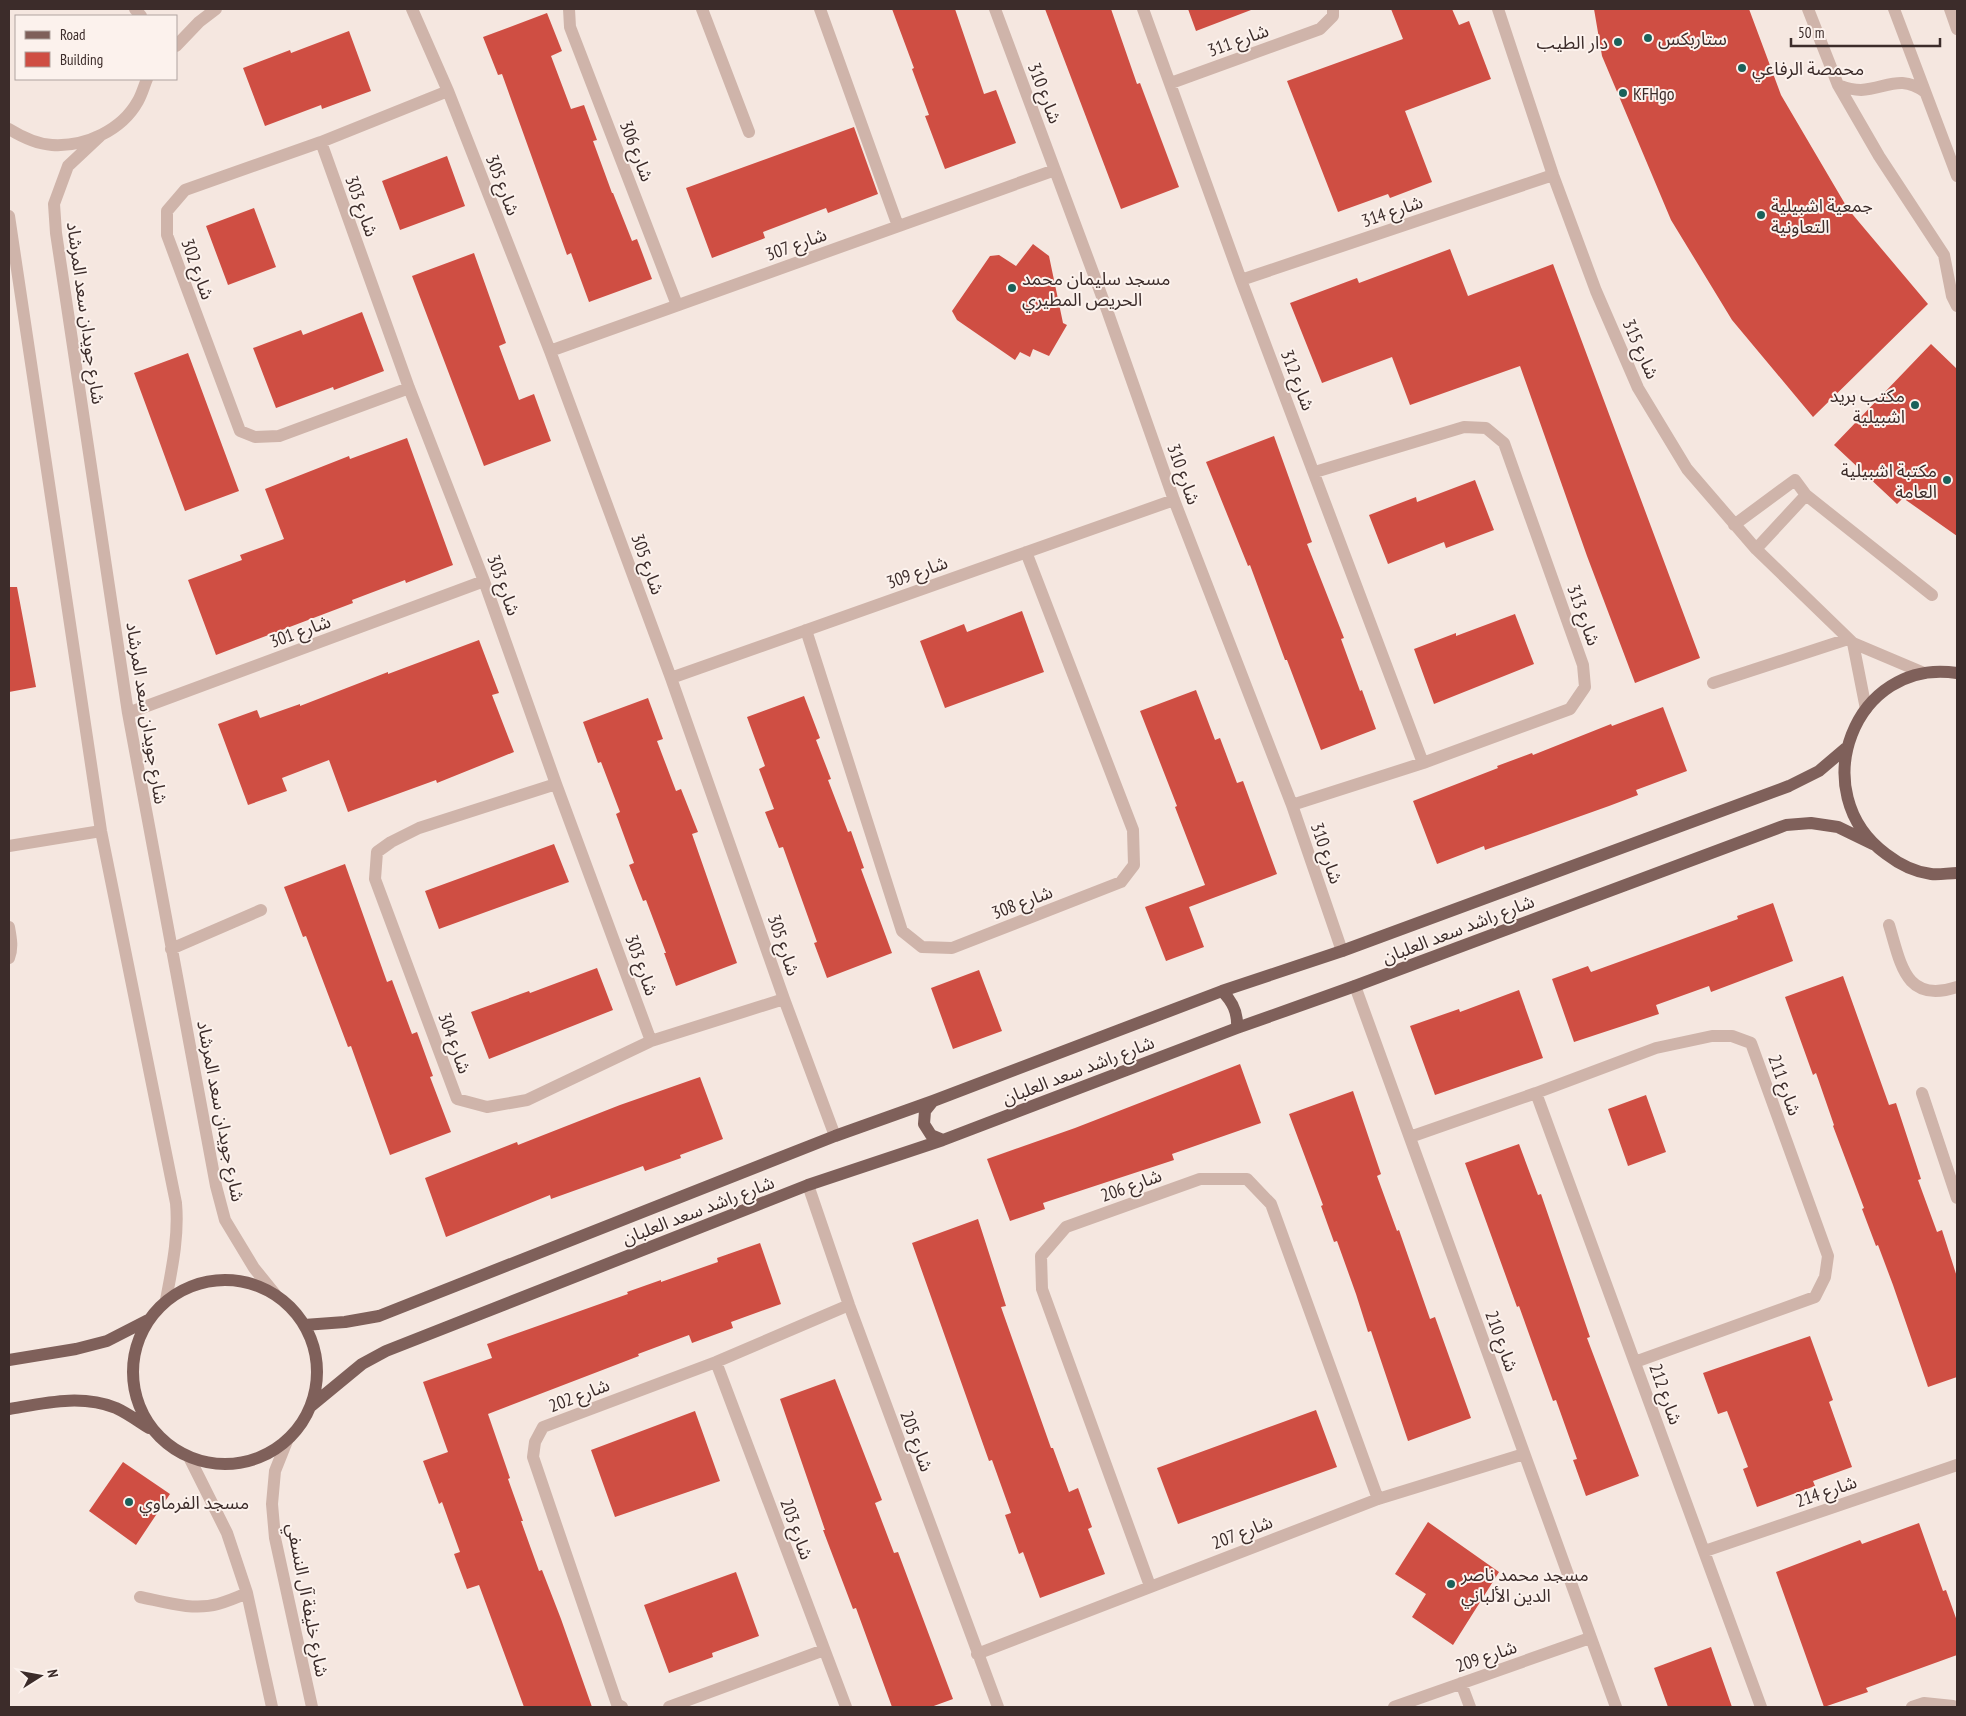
<svg xmlns="http://www.w3.org/2000/svg" width="1966" height="1716" viewBox="0 0 1966 1716" font-family="'PT Sans Narrow','Noto Sans Arabic',sans-serif">
  <style>
    .building { fill: #cf4e43 }
    .lines { fill: none; stroke-linecap: round; stroke-linejoin: round }
    .minor { stroke: #cfb4aa; stroke-width: 12 }
    .major { stroke: #7f605a; stroke-width: 12 }
    .poi-dot { fill: #1b615a; stroke: #fcf2ed; stroke-width: 2 }
    .labels { text-anchor: middle; dominant-baseline: central; stroke-width: 4; stroke-linejoin: round; paint-order: stroke }
    .poi-label { font-size: 18px; fill: #3c2c2a; stroke: #fcf2ed; text-anchor: start }
    .street-label { font-size: 18px; fill: #3c2c2a; stroke: #fcf2ed }
  </style>
  <rect width="100%" height="100%" fill="#f5e7e0"/>
  <path class="building" d="M892,9H955L984,94L996,90L1016,143L945,169L925,116L929,115L912,69L914,68Z
    M1045,9H1111L1137,84L1140,83L1179,187L1121,209Z
    M1188,9H1251V10L1196,31Z
    M1391,9H1452L1459,25L1469,21L1491,79L1405,111L1432,182L1390,198L1388,194L1338,212L1287,81L1403,39Z
    M1594,9H1749L1781,95L1848,209L1928,304L1813,417L1732,320L1671,220L1602,56Z
    M547,13L562,51L551,56L571,109L584,105L597,140L593,141L612,193H613L632,241L637,239L652,279L589,302L571,253L567,255L502,74L498,75L483,37Z
    M349,31L371,91L322,109L321,105L265,126L243,68L290,50L291,53Z
    M854,127L878,194L828,213L826,208L763,232L765,238L712,258L686,188Z
    M447,156L465,206L400,230L382,181Z
    M254,208L276,267L228,285L206,226Z
    M1033,244L1049,256L1063,323L1067,325L1049,356L1033,349L1030,357L1020,352L1015,360L957,320L952,311L990,256L999,255L1016,266Z
    M1450,249L1468,296L1553,264L1700,658L1635,683L1587,556L1520,366L1410,405L1392,357L1322,383L1290,303L1357,278L1359,283Z
    M474,253L506,343L499,346L519,400L534,394L551,441L484,466L412,276Z
    M362,312L384,371L334,390L333,387L276,408L253,348L301,330L303,335Z
    M1931,344L1957,369V536L1903,498L1897,504L1834,445Z
    M188,353L239,491L185,511L134,373Z
    M1274,436L1312,542L1307,544L1344,638L1341,639L1360,691L1362,690L1376,729L1321,750L1287,660H1285L1250,565L1248,566L1206,462Z
    M407,438L453,565L406,583L405,580L352,600L353,603L216,655L188,580L242,560L240,555L284,539L265,489L349,456L350,459Z
    M1475,480L1494,530L1446,548L1444,542L1388,564L1369,515L1416,497L1417,502Z
    M9,587H17L36,687L9,692Z
    M1022,611L1044,672L945,708L920,641L964,624L967,632Z
    M1515,614L1534,664L1434,704L1414,649L1456,633V636Z
    M479,640L499,693L492,695L514,752L437,783L436,780L348,812L329,760L282,778L287,791L248,805L218,724L257,710L260,718L300,704V706L388,672V674Z
    M1196,690L1215,740L1220,738L1237,783L1243,781L1277,874L1189,907L1204,947L1166,961L1145,907L1205,885L1175,807L1177,806L1140,711Z
    M804,696L820,738L816,740L831,779L828,780L848,832L851,831L864,868L861,869L892,953L827,978L814,943L817,942L783,847L779,848L765,812L774,809L759,769L765,766L747,717Z
    M648,698L663,739L657,741L676,791L681,789L698,832L692,834L737,963L676,986L664,953H666L646,900L643,901L629,865L634,863L616,814L620,812L601,762L598,763L583,722Z
    M1663,707L1687,771L1636,790L1638,795L1609,806L1485,850L1484,846L1437,864L1413,801L1498,768L1497,766L1532,753L1533,755L1611,724L1612,726Z
    M554,844L569,882L439,929L425,891Z
    M345,864L387,982L392,980L412,1034L417,1032L433,1076L430,1077L451,1132L390,1155L351,1046L348,1047L306,936L303,937L284,887Z
    M1773,903L1793,961L1711,992L1709,986L1656,1005L1659,1014L1574,1042L1552,979L1588,966L1591,972L1738,919L1737,916Z
    M597,968L613,1010L489,1059L471,1012L529,991L530,993Z
    M979,970L1002,1031L953,1049L931,988Z
    M1843,976L1889,1105L1896,1103L1921,1179L1918,1180L1937,1232L1942,1230L1957,1277V1377L1928,1387L1893,1285L1878,1245L1876,1246L1862,1209L1864,1208L1833,1126L1834,1125L1816,1073L1813,1075L1785,997Z
    M1519,990L1543,1058L1435,1095L1410,1026L1459,1009L1460,1012Z
    M1240,1064L1261,1123L1172,1154L1174,1160L1043,1203L1045,1209L1010,1221L987,1159L1075,1128Z
    M700,1077L723,1139L680,1155L681,1158L645,1171L643,1166L551,1199L550,1195L446,1237L425,1178L517,1142L518,1145L620,1105Z
    M1353,1091L1381,1174L1377,1176L1397,1231L1399,1230L1430,1319L1435,1317L1471,1418L1408,1441L1371,1331L1368,1332L1356,1294L1337,1241L1334,1242L1321,1206L1323,1205L1289,1114Z
    M1646,1095L1666,1152L1628,1166L1608,1109Z
    M1519,1144L1538,1195L1541,1194L1590,1337L1587,1338L1639,1476L1586,1496L1573,1460L1577,1459L1556,1400L1553,1401L1519,1306L1517,1307L1465,1163Z
    M978,1219L1006,1306L1001,1307L1051,1448H1053L1069,1492L1078,1488L1092,1527L1088,1529L1105,1574L1040,1598L1023,1552L1019,1554L1005,1515L1011,1513L992,1460L989,1461L912,1243Z
    M760,1243L781,1304L731,1322L733,1328L692,1343L689,1335L638,1354L639,1356L488,1414L510,1478L508,1479L523,1521H521L539,1571L542,1570L561,1619L592,1707H524L479,1585L467,1589L454,1554L460,1552L442,1502L439,1504L423,1461L448,1452L423,1382L492,1358L487,1344L628,1294L627,1292L661,1280V1282L718,1262L717,1258Z
    M1810,1336L1833,1400L1829,1402L1852,1467L1813,1481L1815,1486L1757,1507L1743,1469L1748,1467L1727,1411L1718,1414L1703,1373Z
    M835,1379L882,1500L875,1503L894,1553L898,1552L953,1699L931,1707H892L856,1608L853,1609L823,1530H825L780,1399Z
    M1316,1410L1337,1467L1178,1524L1157,1468Z
    M695,1411L720,1481L615,1517L591,1450Z
    M123,1462L170,1494L136,1545L89,1511Z
    M1428,1522L1499,1572L1453,1645L1412,1617L1426,1594L1395,1574Z
    M1919,1523L1943,1591L1946,1590L1957,1621V1655L1866,1688L1868,1692L1824,1707L1776,1572L1860,1540L1862,1544Z
    M736,1572L759,1636L712,1653L713,1657L669,1673L644,1605Z
    M1711,1647L1732,1707H1668L1654,1668Z"/>
  <g class="lines">
    <path class="minor" d="M135,9L141,16
      M412,9L448,91L550,351L671,678L784,999L835,1136
      M569,9L570,27L677,305
      M702,9L749,132
      M820,9L898,226
      M995,9L1107,310L1174,500L1292,805L1342,951
      M1143,9L1241,280L1423,763
      M1498,9L1553,175L1596,291L1638,388L1687,469L1756,549L1853,643L1924,673
      M1808,9L1838,85L1879,156L1944,255L1952,296L1957,306
      M1894,9L1957,176
      M1950,9L1957,29
      M176,46L199,22L216,9
      M1171,83L1320,29L1333,16V9
      M1838,85C1846,88 1853,90 1861,90C1887,88 1901,74 1925,92
      M9,129C22,137 36,144 52,145C86,147 122,130 138,101C142,94 144,86 147,79
      M100,136L68,166L54,204L56,233L128,713L216,1186L225,1220L254,1268L275,1294
      M321,142L409,388L484,581L556,784L651,1041
      M9,216L101,831L176,1203C179,1236 172,1268 166,1300
      M1241,280L1553,175
      M550,351L1055,170
      M409,388L279,436L255,437L240,431L167,235V211L185,190L321,142L448,91
      M1734,525L1795,480L1806,495L1932,595
      M1756,549L1806,495
      M806,630L902,931L922,947L952,948L1121,882L1134,865L1133,830L1026,552
      M1853,643L1866,709
      M671,678L1174,500
      M1713,683L1848,639
      M128,713L484,581
      M556,784L419,828L391,842L377,852L375,879L457,1099L487,1107L527,1100L651,1041L784,999
      M1292,805L1423,763L1570,709L1585,687L1583,665L1504,443L1486,428L1464,427L1315,472
      M9,846L101,831
      M1889,925C1901,964 1905,1004 1957,987
      M9,927C11,938 13,948 9,958
      M171,949L261,910
      M1355,986L1616,1707
      M1536,1093L1761,1707
      M1922,1093L1957,1198
      M1410,1137L1536,1093L1656,1048L1712,1036H1732L1751,1043L1828,1256L1825,1277L1815,1297L1635,1362
      M808,1185L849,1305L998,1707
      M716,1362L846,1707
      M287,1441L275,1471L272,1504L275,1538L312,1707
      M190,1459L227,1533L247,1593L272,1707
      M1705,1551L1957,1465
      M1150,1586L1042,1289L1041,1256L1066,1227L1200,1179H1247L1271,1204L1378,1499
      M140,1597C165,1602 193,1611 218,1604C228,1601 238,1597 247,1593
      M977,1654L1378,1499L1524,1454
      M1461,1683L1470,1707
      M622,1707L617,1704L533,1457L535,1442L543,1427L716,1362L849,1305
      M669,1707L824,1650
      M1394,1707L1590,1638
      M1912,1707L1924,1703L1953,1706L1954,1707"/>
    <path class="major" d="M1957,673C1854,657 1803,793 1886,854C1899,864 1914,872 1931,874C1939,875 1949,873 1957,873
      M1222,991C1233,1002 1238,1013 1237,1028
      M933,1101L925,1111L924,1124L931,1135L943,1140
      M133 1372a92 92 0 1 1 184 0a92 92 0 1 1-184 0Z
      M304,1325L345,1322L379,1316L835,1136L933,1101L1222,991L1342,951L1789,786L1819,771L1846,748
      M9,1360L76,1349L107,1341L148,1320
      M311,1406L362,1364L386,1351L808,1185L943,1140L1237,1028L1355,986L1786,825L1811,823L1838,827L1873,844
      M9,1409C45,1403 81,1394 116,1408C127,1413 138,1421 149,1428"/>
  </g>
  <g class="poi-dot">
    <circle cx="1648" cy="38" r="5"/>
    <circle cx="1618" cy="42" r="5"/>
    <circle cx="1742" cy="68" r="5"/>
    <circle cx="1623" cy="93" r="5"/>
    <circle cx="1761" cy="215" r="5"/>
    <circle cx="1012" cy="288" r="5"/>
    <circle cx="1915" cy="405" r="5"/>
    <circle cx="1947" cy="480" r="5"/>
    <circle cx="129" cy="1502" r="5"/>
    <circle cx="1451" cy="1584" r="5"/>
  </g>
  <g class="labels">
    <g class="poi-label">
      <text x="1658" y="38">ستاربكس</text>
      <text x="1608" y="42" text-anchor="end">دار الطيب</text>
      <text x="1752" y="68">محمصة الرفاعي</text>
      <text x="1633" y="93">KFHgo</text>
      <text x="1771" y="205">جمعية اشبيلية<tspan x="1771" dy="21">التعاونية</tspan></text>
      <text x="1022" y="278">مسجد سليمان محمد<tspan x="1022" dy="21">الحريص المطيري</tspan></text>
      <text x="1905" y="395" text-anchor="end">مكتب بريد<tspan x="1905" dy="21">اشبيلية</tspan></text>
      <text x="1937" y="470" text-anchor="end">مكتبة اشبيلية<tspan x="1937" dy="21">العامة</tspan></text>
      <text x="139" y="1502">مسجد الفرماوي</text>
      <text x="1461" y="1574">مسجد محمد ناصر<tspan x="1461" dy="21">الدين الألباني</tspan></text>
    </g>
    <g class="street-label">
      <text transform="translate(1238 40) rotate(-20)">شارع 311</text>
      <text transform="translate(1045 93) rotate(69)">شارع 310</text>
      <text transform="translate(637 151) rotate(69)">شارع 306</text>
      <text transform="translate(503 185) rotate(69)">شارع 305</text>
      <text transform="translate(362 206) rotate(70)">شارع 303</text>
      <text transform="translate(1392 211) rotate(-19)">شارع 314</text>
      <text transform="translate(796 244) rotate(-20)">شارع 307</text>
      <text transform="translate(198 269) rotate(70)">شارع 302</text>
      <text transform="translate(86 313) rotate(82)">شارع جويدان سعد المرشاد</text>
      <text transform="translate(1641 349) rotate(66)">شارع 315</text>
      <text transform="translate(1298 380) rotate(69)">شارع 312</text>
      <text transform="translate(1184 474) rotate(70)">شارع 310</text>
      <text transform="translate(648 564) rotate(70)">شارع 305</text>
      <text transform="translate(917 572) rotate(-20)">شارع 309</text>
      <text transform="translate(504 585) rotate(70)">شارع 303</text>
      <text transform="translate(1584 615) rotate(70)">شارع 313</text>
      <text transform="translate(300 631) rotate(-20)">شارع 301</text>
      <text transform="translate(147 713) rotate(81)">شارع جويدان سعد المرشاد</text>
      <text transform="translate(1327 853) rotate(71)">شارع 310</text>
      <text transform="translate(1022 902) rotate(-21)">شارع 308</text>
      <text transform="translate(1458 929) rotate(-21)">شارع راشد سعد العلبان</text>
      <text transform="translate(784 945) rotate(71)">شارع 305</text>
      <text transform="translate(642 965) rotate(70)">شارع 303</text>
      <text transform="translate(455 1043) rotate(70)">شارع 304</text>
      <text transform="translate(1078 1070) rotate(-21)">شارع راشد سعد العلبان</text>
      <text transform="translate(1785 1085) rotate(70)">شارع 211</text>
      <text transform="translate(221 1111) rotate(79)">شارع جويدان سعد المرشاد</text>
      <text transform="translate(1131 1185) rotate(-20)">شارع 206</text>
      <text transform="translate(698 1210) rotate(-21)">شارع راشد سعد العلبان</text>
      <text transform="translate(1502 1341) rotate(70)">شارع 210</text>
      <text transform="translate(1666 1394) rotate(70)">شارع 212</text>
      <text transform="translate(579 1395) rotate(-21)">شارع 202</text>
      <text transform="translate(917 1441) rotate(70)">شارع 205</text>
      <text transform="translate(1826 1491) rotate(-19)">شارع 214</text>
      <text transform="translate(797 1529) rotate(70)">شارع 203</text>
      <text transform="translate(1242 1532) rotate(-21)">شارع 207</text>
      <text transform="translate(308 1600) rotate(79)">شارع خليفة آل النسفي</text>
      <text transform="translate(1486 1656) rotate(-19)">شارع 209</text>
    </g>
  </g>
  <rect width="1966" height="1716" fill="none" stroke="#3c2c2a" stroke-width="20"/>
  <rect x="15" y="15" width="162" height="65" fill="#fcf2ed" stroke="#afa39f"/>
  <rect x="25" y="31" width="25" height="8" fill="#7f605a" stroke="#afa39f"/>
  <text x="60" y="40" font-size="15" fill="#3c2c2a">Road</text>
  <rect x="25" y="52" width="25" height="15" fill="#cf4e43" stroke="#afa39f"/>
  <text x="60" y="65" font-size="15" fill="#3c2c2a">Building</text>
  <g transform="translate(40 1676) rotate(79)" stroke="#fcf2ed" stroke-width="4" paint-order="stroke">
  <path d="M0-4L9 19L0 12L-9 19Z" fill="#3c2c2a"/>
  <text y="-8" font-size="14" font-weight="bold" text-anchor="middle" fill="#3c2c2a">N</text>
  </g>
  <path d="M1791 38v8h149v-8" fill="none" stroke="#3c2c2a" stroke-width="2.5"/>
  <text x="1798" y="38" font-size="15" fill="#3c2c2a" stroke="#fcf2ed" stroke-width="4" paint-order="stroke">50 m</text>
</svg>
